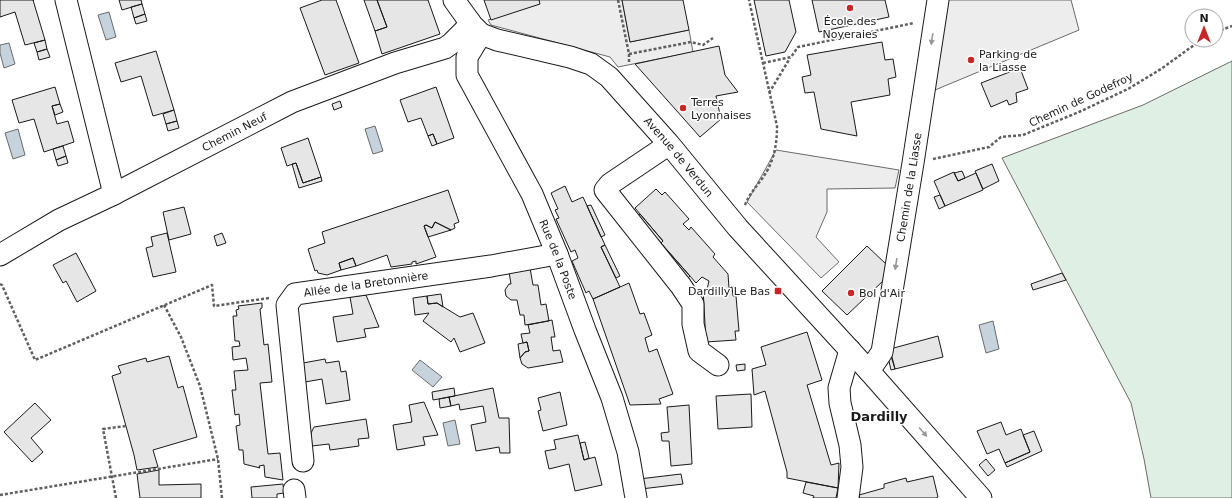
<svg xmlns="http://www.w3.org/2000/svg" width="1232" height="498" viewBox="0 0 1232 498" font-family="'DejaVu Sans',sans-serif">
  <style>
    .green { fill: #e0efe3; stroke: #6a6a6a }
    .parking { fill: #ededed; stroke: #6a6a6a }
    .water { fill: #c6d2dc; stroke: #6a6a6a }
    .building { fill: #e6e6e6; stroke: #1a1a1a }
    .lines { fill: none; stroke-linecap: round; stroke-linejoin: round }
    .minor-casing { stroke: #1a1a1a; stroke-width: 23 }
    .path { stroke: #5f5f5f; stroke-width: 2.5; stroke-dasharray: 3 2; stroke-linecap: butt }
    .minor { stroke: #fff; stroke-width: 21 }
    .oneway { fill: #989898 }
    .poi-dot { fill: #c62828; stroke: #fff; stroke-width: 1.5 }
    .labels { text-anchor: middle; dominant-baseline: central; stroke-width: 3; stroke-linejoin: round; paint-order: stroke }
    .poi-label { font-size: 11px; fill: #1a1a1a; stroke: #fff; text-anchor: start }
    .street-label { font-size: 11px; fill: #1a1a1a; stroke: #fff }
    .quarter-label { font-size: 13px; font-weight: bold; fill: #1a1a1a; stroke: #fff }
  </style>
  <rect width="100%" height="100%" fill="#fff"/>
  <path class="green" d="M1232,61V498H1151L1144,459L1131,403L1002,158L1143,105Z"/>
  <path class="parking" d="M539,0H622L630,42L689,30L693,52L618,67L610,57L491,25L488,20L539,4Z
    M945,0H1071L1079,30L935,90Z
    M776,150L899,170L895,188L827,189V212L816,237L839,262L821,278L747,202Z"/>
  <path class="water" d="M109,12L116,37L106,40L98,15Z
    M9,43L15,64L4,68L0,53V45Z
    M375,126L383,151L373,154L365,129Z
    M18,129L25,155L13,159L5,133Z
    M993,321L999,349L986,353L979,325Z
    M420,360L442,377L433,387L412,370Z
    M455,420L460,444L448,446L443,423Z"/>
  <path class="building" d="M0,0H34H33L45,40L25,45L15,12L0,17Z
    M119,0H141L142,4L122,10Z
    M322,0H336L359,63L325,75L300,8Z
    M364,0H377L387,27L375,31Z
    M377,0H428L440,34L382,54L375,31L387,27Z
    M484,0H539L540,4L491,20Z
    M622,0H683L689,30L630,42Z
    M754,0H789L796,32L785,52L766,56Z
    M812,0H885L889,17L819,32Z
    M142,4L145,14L134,18L131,7Z
    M145,14L147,21L136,24L134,18Z
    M45,40L47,49L37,52L34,43Z
    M882,42L885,60L893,59L896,77L888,79L890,95L851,102L857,136L821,129L814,92L805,93L802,77L811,75L807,55Z
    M719,46L725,75L738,92L716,96L721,119L700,137L635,64Z
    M47,49L50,57L39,60L37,52Z
    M156,51L174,110L153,116L141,76L121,82L115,63Z
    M1020,68L1028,89L1016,93L1017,102L1009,105L1007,100L991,107L981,83Z
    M55,87L60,104L52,106L57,124L68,121L74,142L44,152L34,119L19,123L12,100Z
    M436,87L454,138L437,144L433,134L428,136L421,118L408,122L400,100Z
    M340,101L342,107L334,110L332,104Z
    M60,104L63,112L55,115L52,106Z
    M174,110L177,121L166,124L163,114Z
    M177,121L179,128L168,131L166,124Z
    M433,134L437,144L432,146L428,136Z
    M308,138L321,177L303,183L296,163L287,166L281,148Z
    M63,146L66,156L56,160L53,149Z
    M66,156L68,163L58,166L56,160Z
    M296,163L303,183L321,177L322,181L299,188L292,164Z
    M992,164L999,181L983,189L975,171Z
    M962,171L965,178L958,181L954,173Z
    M954,172L958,181L976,173L983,190L945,206L934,181Z
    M565,186L572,202L583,197L605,245L601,247L620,287L593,299L589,291L586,293L572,261L578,258L575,250L571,252L556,219L559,218L555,210L558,209L551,193Z
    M656,189L662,195L665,192L689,219L683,224L689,230L691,227L715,254L713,257L728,274L729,288L732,287L733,296H736L739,331H735L736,340L706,342L703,289H707L709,281L702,277L696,283L661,243L663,241L635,208Z
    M448,190L459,222L454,224L455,228L451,230L435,222L432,228L426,225L424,226L436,257L416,264V261L412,262V264L391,267L387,255L356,266L353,258L339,263L341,270L327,275L318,273L317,270L315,271L308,249L325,243L322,232Z
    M940,195L945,206L939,209L934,197Z
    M591,205L605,235L601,237L587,206Z
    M184,207L191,234L169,240L163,212Z
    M640,214L663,241L661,243L637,216Z
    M435,222L451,230L428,237L424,226L426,225L432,228Z
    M167,233L176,272L153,277L146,248L153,246L151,237Z
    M222,233L226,243L217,246L214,236Z
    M605,245L620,276L616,278L601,247Z
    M867,246L886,264L884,280L847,315L822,291Z
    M666,249L690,276L688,278L664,251Z
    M76,253L96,291L77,302L66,281L63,283L53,265Z
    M353,258L356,266L341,270L339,263Z
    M530,268L533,285H538L541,305L546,304L549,321L525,325L524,315H520L517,300H511L506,296L505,290L509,284H511L509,272Z
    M1062,273L1066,280L1033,290L1031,284Z
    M629,283L640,314L644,313L652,335L645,338L649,352L657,349L673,394L659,399L661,404L630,405L593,299Z
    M441,294L443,307L437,303L428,304L427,296Z
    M366,295L379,327L364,329L366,337L337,342L333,317L353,314L350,297Z
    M427,296L428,304L437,303L460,317L473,313L485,343L460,352L454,338L451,342L423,321L429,313L415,315L413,298Z
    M262,303V308L260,309L264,345L268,344L272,382L260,383L268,454L280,453L283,480L265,477L264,465L259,466L260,468L244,464L243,450H239L236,426L240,425L239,414L235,415L232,390H236L234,371L248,370L246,358L233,360L232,347L240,346L239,341H235L233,316H237L236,310L239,309L238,306Z
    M552,320L555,337H551L553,351L560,350L563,362L528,368L522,364L520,358L525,352L529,351L527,342L523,343L521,334L530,333L528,325Z
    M807,332L822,380L807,385L831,465L839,463L838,488L787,478V472L765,391L754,395L752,369L766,365L761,347Z
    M938,336L943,357L895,369L890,349Z
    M527,342L529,351L525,352L520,358L518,344Z
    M169,356L178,388L183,386L197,437L153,450L158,467L137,470L134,455L112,376L121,373L118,366L146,358L147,362Z
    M891,356L895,369L891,370L888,357Z
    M325,359L326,363L339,361L341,372L346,371L350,400L326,404L322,379L305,382L303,363Z
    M745,364V370L737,371L736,365Z
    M454,388L455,396L433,400L432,392Z
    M493,388L499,418H509L510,453H500L499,447L476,451L471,425L486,422L483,406L460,410L459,404L451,406L449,397Z
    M560,392L567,425L543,431L538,411L541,410L538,398Z
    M751,394L752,427L718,429L716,396Z
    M449,397L451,406L440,408L439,399Z
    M424,402L438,435L423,437L425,445L397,450L393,425L412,422L409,405Z
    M35,403L51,420L31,438L43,452L32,462L4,432Z
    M689,405L692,464L671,466L669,441H662L661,433L669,432L667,407Z
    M366,419L369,438L358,439L359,446L330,450L329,444L312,446L311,433L314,427Z
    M1001,422L1006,435L1021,429L1030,452L1005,463L999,449L987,454L977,431Z
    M1034,431L1042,451L1007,467L1005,463L1030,452L1023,435Z
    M578,435L584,460L595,457L602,485L575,491L569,464L549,469L545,451L556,449L554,440Z
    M585,442L589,458L584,460L580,443Z
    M986,459L995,470L988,476L979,465Z
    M159,470V485L201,484V498H140L137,474Z
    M681,474L683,484L641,489L639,479Z
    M933,476L938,497L936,498H860L859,495L884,488V484L906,478L907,482Z
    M806,482L838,488L836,498H813L814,496L803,493Z
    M283,484L284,493L277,494V498H252L251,487Z"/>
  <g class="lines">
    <g class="minor-casing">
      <g id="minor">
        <path d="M66,0L114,194"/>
        <path id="s1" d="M454,0L472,25L481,34L497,40L570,57L591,64L609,77L669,144L738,228L869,371L981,498"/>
        <path id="s2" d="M481,34L467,57V75L532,194L557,254L585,330L612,398L628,452L636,498"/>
        <path d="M662,149L610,184L605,190L681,286L693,304V324L699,351L718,365"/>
        <path id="s3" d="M0,255L59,220L114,194L292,102L395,63L445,48L452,43L464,31L470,22"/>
        <path id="s4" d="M869,371L882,352L913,163L938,0"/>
        <path id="s5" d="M303,461L287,305L295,294L491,266L557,254"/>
        <path d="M294,490L295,498"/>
        <path d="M848,498L852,467L850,445L840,403L839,388L850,350"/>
      </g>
    </g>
    <path class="path" d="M618,0L629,54V64
      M1216,32L1232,26
      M629,54L691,42L703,45L713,38
      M763,63L791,57L798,47L914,23
      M769,93L790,58
      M933,159L989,147L1001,137L1023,135L1079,112L1128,89L1161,69L1201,40
      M745,205C750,192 760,183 767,171C775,156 777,142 777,126L749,0
      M0,284L2,285L35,360L212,285L214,306L269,298
      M164,305L181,337L200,386L218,459L222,498
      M0,495L218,459
      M116,498L103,429L126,426"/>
    <use href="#minor" class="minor"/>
  </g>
  <defs><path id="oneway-solid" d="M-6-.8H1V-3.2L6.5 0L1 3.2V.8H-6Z"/></defs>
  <g class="oneway">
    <use href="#oneway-solid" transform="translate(932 39) rotate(99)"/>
    <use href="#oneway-solid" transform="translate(896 264) rotate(99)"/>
    <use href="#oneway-solid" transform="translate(923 432) rotate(49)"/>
  </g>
  <g class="poi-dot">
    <circle cx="850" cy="8" r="4"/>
    <circle cx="971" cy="60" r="4"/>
    <circle cx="683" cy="108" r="4"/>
    <rect x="774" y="287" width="8" height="8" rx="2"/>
    <circle cx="851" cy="293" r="4"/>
  </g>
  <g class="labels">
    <g class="poi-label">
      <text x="850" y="21" text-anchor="middle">École des<tspan x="850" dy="13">Noyeraies</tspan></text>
      <text x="979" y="54">Parking de<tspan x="979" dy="13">la Liasse</tspan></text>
      <text x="691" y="102">Terres<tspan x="691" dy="13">Lyonnaises</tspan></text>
      <text x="770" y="291" text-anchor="end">Dardilly Le Bas</text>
      <text x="859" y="293">Bol d'Air</text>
    </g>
    <g class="street-label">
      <text transform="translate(1081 100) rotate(-25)">Chemin de Godefroy</text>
      <text stroke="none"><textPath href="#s3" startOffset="265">Chemin Neuf</textPath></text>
      <text stroke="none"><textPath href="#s1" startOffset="286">Avenue de Verdun</textPath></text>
      <text stroke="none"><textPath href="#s4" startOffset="190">Chemin de la Liasse</textPath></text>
      <text stroke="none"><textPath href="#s2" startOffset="251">Rue de la Poste</textPath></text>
      <text stroke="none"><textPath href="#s5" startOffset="242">Allée de la Bretonnière</textPath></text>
    </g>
    <g class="quarter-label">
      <text x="879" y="416">Dardilly</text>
    </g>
  </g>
  <g transform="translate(1204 28)"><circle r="19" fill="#ffffff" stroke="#a3a3a3"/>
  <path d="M0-3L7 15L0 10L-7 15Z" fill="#c62828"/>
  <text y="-6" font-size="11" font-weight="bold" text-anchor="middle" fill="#1a1a1a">N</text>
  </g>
</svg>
